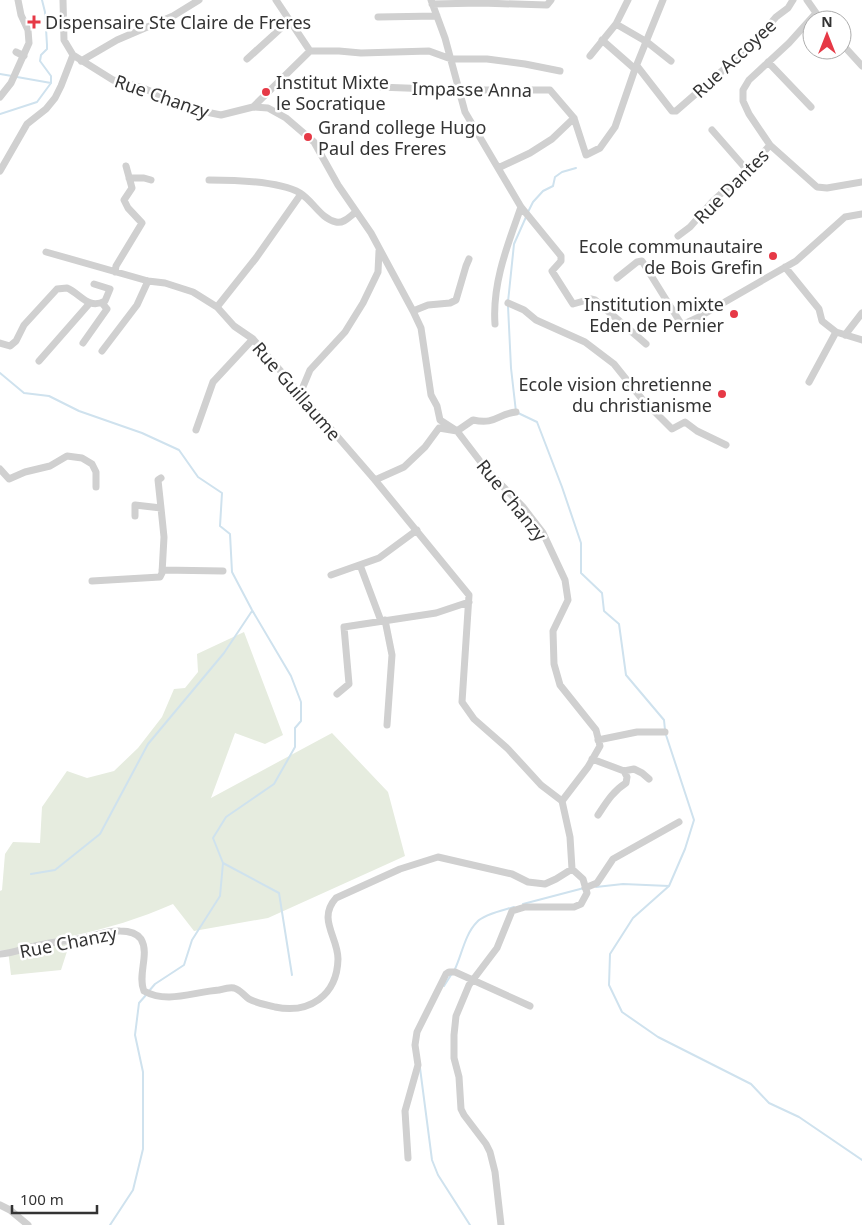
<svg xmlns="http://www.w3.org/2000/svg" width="862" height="1225" viewBox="0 0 862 1225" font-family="'Noto Sans',sans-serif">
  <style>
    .green { fill: #e6ecdf }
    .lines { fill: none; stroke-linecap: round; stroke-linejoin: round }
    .stream { stroke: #cfe2ee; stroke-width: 2 }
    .minor { stroke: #d0d0d0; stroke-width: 7 }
    .poi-dot { fill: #e63946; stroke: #fff; stroke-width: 2 }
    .labels { text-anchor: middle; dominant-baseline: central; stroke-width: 5; stroke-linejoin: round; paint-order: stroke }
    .poi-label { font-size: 18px; fill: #333; stroke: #fff; text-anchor: start }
    .street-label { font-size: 18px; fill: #333; stroke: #fff }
  </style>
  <rect width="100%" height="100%" fill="#fff"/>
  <path class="green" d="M244,632L283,735L265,744L235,733L211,798L332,733L388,792L405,856L268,918L194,931L173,904C139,919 108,928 72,936L61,970L11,975L8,950H0V891L2,890L5,854L13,842L40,843L42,807L67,771L87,778L114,771L138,748L162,717L174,689L185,688L198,672L197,654Z"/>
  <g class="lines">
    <path class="stream" d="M0,74L12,76
      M17,77L51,83
      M0,114L37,102L51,83V76L40,61L41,55L47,49V45L45,12L42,0
      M528,212L533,202L543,191L553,186L555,177L562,172L576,168
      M508,302L514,244L526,217
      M508,306L511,368L516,412L537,422L562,487L581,543V573L602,593L604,611L619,624L626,675L664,720L665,730
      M0,373L24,393L49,396L79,411L142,433L179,450L198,477L222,493L220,526L230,534L232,572L252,610L291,676L301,702V721L295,728V747L274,784L226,817L213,838L223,863L220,896L192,940L184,965L155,984L149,991
      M223,863L279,893L292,975
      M31,874L55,870L100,834L148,744L224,653L252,611
      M669,886L633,918L610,954L609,985L622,1012L658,1037L751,1084L769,1103L799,1117L862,1160
      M596,887L623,884L669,886L685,849L694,820L666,735
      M523,904L584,888
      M455,969C462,954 465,934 477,922C484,914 504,910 514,907
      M444,986L451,975
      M420,1068L432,1160L438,1175L470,1225
      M110,1225L133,1190L143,1149V1072L135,1035L139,1003L146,995"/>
    <path class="minor" d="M431,0L445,38L465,112L521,207L561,256V261L552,271L573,304L591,299L595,300L646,344
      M807,0L821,20
      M432,4L481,3L547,5L551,0
      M378,17L437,16
      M616,24L647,42L671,61
      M602,40L635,69
      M842,44L862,66
      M310,51H339L361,53L429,51L451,59H487L525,64L560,71
      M16,52L24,56
      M590,56L616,24L628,0
      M247,59L290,20
      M81,61L117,40L173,16L199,0
      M768,62L811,107
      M637,66L672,111H676L752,45L776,17L788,8L793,0
      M378,87L460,90H550L574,118L586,155L600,148L615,127L635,69L663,0
      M0,97L11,83L29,43L28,30L21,15L18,0
      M253,107L310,51L276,0
      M712,130L747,170
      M770,145L749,114L743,101V90L749,80L789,43L816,13
      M498,168L530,153L552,139L574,118
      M0,171L27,124L46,109L55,98L61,86L73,55
      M129,178H144L151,180
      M209,180C233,180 279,181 300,193C313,201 321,219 336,222C344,224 350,216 356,212
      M678,236L690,227L712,202L753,164L770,145L817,187L827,188L862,182
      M46,252L148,281L165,283L193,292L217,307L234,326L253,339L375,480L469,595L462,702L474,719L508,749L541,785L562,801
      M785,267L819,309L822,321L836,332L862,340
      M115,272L116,266L142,223L128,208L124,200L132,188L126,166
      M617,278L637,262L642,261L680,322L684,324L697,318L796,261L845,217L862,214
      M508,303L524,310L536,320L585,342L614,364L642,399L672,429L685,422L697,431L726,445
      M217,307L256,258L301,194
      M413,311L428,305L450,303L456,300L466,266L469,259
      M495,324C492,283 508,244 521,207
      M845,335L862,313
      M0,343L10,346L16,341L24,325L57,289L67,288C81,294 88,310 105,301L110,289L94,284
      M83,343L107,309L102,303
      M102,351L137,305L148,281
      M39,361L89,304
      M809,382L836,332
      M300,394L310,370L345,332L363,303L378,272L379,251
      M196,430L213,382L253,339
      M0,469L9,479L25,472L50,466L67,456L82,458L92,464L96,472V487
      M375,480L404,467L425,447L439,428L457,431L473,420C496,425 497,414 516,412
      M135,516V505L161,508L158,480L161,478
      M360,565L381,621
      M162,570L223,571
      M331,575L379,558L417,530
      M92,581L160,577L162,573L164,537L161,508
      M385,620L392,655L387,725
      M337,694L349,684L344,627L436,613L469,602
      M598,740L637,732H665
      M592,759L624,771L634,769L642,773L649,779
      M598,815C606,803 613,791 626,783L627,777L624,771
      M585,888L597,883L613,859L679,822
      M0,954C16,953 29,946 45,944C57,941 70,941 83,938C94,936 108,930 120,931C128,931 136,932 141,939C150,954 137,975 144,991C167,1004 193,992 219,990C223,989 229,987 234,988C241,990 244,996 249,999C256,1003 268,1005 275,1007C309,1014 337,996 338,959C338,937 317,919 336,898L400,869L438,857L512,874L528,882L545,884L556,879L572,869L570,837L562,801L588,767L600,746L596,730L560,685L554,664L553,631L568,600L565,580L543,533L523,507L486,469L457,431L440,420L437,406L431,395L421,328L413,311L371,233L338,185L314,142L286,118L268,108L253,107L221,115L191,109L143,88L113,80L73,55L64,40L63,0
      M408,1158L405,1111L418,1065L415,1045L417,1032L446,974L449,972H455L530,1006
      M0,1205L10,1210L28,1225
      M501,1225L495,1172L490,1152L486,1144L464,1115L461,1109L459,1077L454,1058V1035L456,1016L469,985L497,948L512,911L525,907H574L581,904L587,893L583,879L572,869"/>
  </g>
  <g class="poi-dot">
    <path d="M31.5 14.5h5v5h5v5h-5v5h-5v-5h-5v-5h5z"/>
    <circle cx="266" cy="92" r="5"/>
    <circle cx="308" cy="137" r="5"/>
    <circle cx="773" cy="256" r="5"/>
    <circle cx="734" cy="314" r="5"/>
    <circle cx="722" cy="394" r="5"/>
  </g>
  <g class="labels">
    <g class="poi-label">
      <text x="45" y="22">Dispensaire Ste Claire de Freres</text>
      <text x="276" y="82">Institut Mixte<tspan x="276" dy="21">le Socratique</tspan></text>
      <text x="318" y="127">Grand college Hugo<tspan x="318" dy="21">Paul des Freres</tspan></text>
      <text x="763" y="246" text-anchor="end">Ecole communautaire<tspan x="763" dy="21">de Bois Grefin</tspan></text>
      <text x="724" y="304" text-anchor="end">Institution mixte<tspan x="724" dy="21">Eden de Pernier</tspan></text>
      <text x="712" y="384" text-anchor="end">Ecole vision chretienne<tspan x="712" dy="21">du christianisme</tspan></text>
    </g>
    <g class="street-label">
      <text transform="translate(734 58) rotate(-43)">Rue Accoyee</text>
      <text transform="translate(472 89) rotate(1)">Impasse Anna</text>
      <text transform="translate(162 96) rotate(19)">Rue Chanzy</text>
      <text transform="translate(731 186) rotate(-45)">Rue Dantes</text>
      <text transform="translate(297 391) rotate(49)">Rue Guillaume</text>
      <text transform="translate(512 500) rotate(51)">Rue Chanzy</text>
      <text transform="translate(68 942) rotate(-11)">Rue Chanzy</text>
    </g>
  </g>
  <g transform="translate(827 35)"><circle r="24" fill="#ffffff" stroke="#adadad"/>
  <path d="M0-4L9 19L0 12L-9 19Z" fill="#e63946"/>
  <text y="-8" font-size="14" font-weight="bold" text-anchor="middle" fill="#333333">N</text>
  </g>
  <path d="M12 1205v8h85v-8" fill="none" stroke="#333333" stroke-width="2.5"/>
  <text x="20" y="1205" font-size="15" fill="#333333" stroke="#ffffff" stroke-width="4" paint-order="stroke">100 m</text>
</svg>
